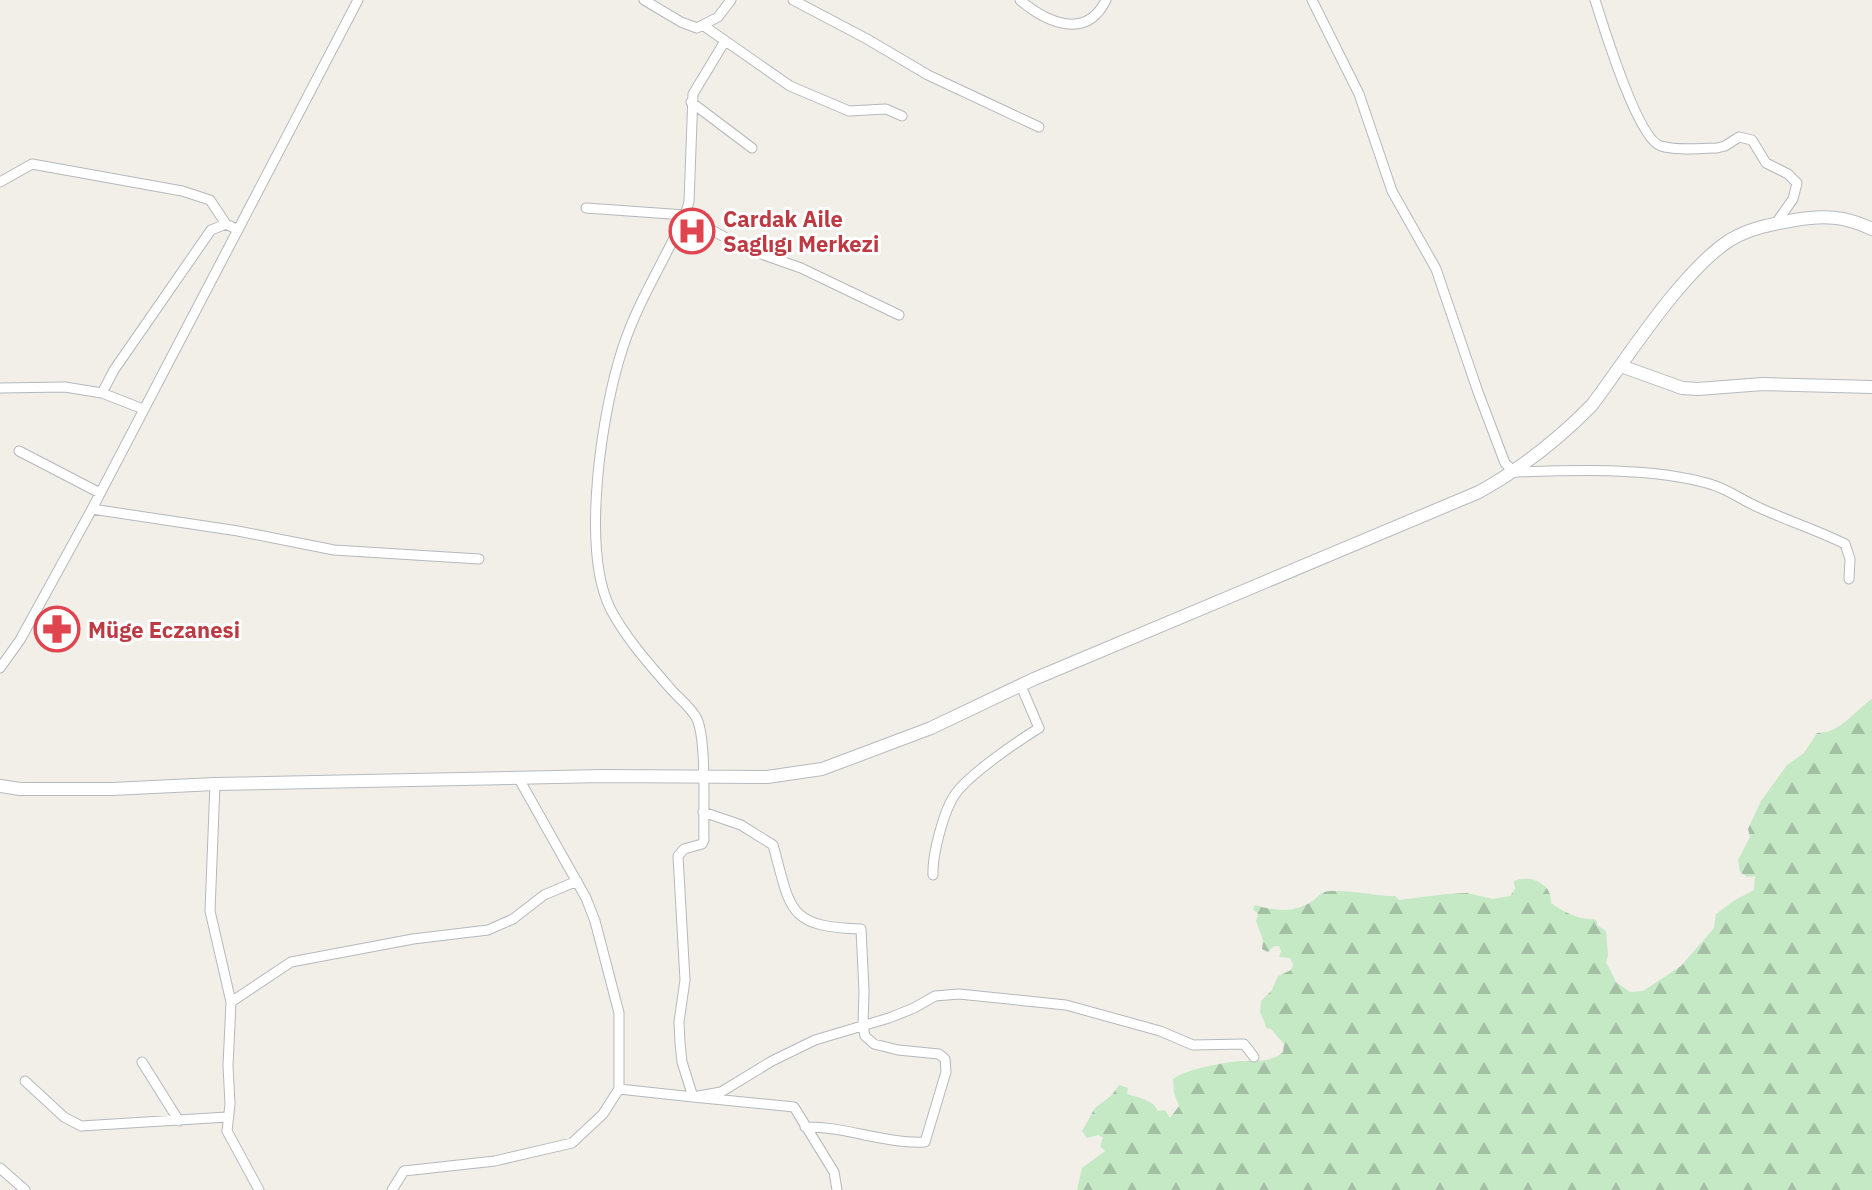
<svg xmlns="http://www.w3.org/2000/svg" width="1872" height="1190" viewBox="0 0 1872 1190" font-family="'IBM Plex Sans',sans-serif">
  <style>
    .forest { fill: url(#forest-firs) }
    .lines { fill: none; stroke-linecap: round; stroke-linejoin: round }
    .street-casing { stroke: #b5b8bc; stroke-width: 11 }
    .secondary-casing { stroke: #b6babf; stroke-width: 14 }
    .street { stroke: #fff; stroke-width: 9 }
    .secondary { stroke: #fff; stroke-width: 12 }
    .labels { text-anchor: middle; dominant-baseline: central; stroke-width: 6; stroke-linejoin: round; paint-order: stroke }
    .health-label { font-size: 22px; font-weight: bold; fill: #be3a42; stroke: #fff; text-anchor: start }
  </style>
  <defs>
    <pattern id="forest-firs" width="22" height="20" patternUnits="userSpaceOnUse" patternTransform="scale(2)"><rect width="22" height="20" fill="#c5e8c5"/><path d="M5 1l3.5 6h-7zM16 11l3.5 6h-7z" fill="#a3c0a4"/></pattern>
  </defs>
  <rect width="100%" height="100%" fill="#f1efe8"/>
  <path class="forest" d="M1872,699V1190H1077L1082,1168L1105,1151L1100,1146L1103,1137L1098,1135L1087,1138L1082,1131L1095,1108L1112,1095L1119,1085L1128,1088L1127,1094C1138,1098 1153,1099 1158,1111L1165,1110L1170,1118L1179,1106L1174,1093L1173,1079C1184,1070 1224,1062 1241,1061C1255,1060 1271,1063 1283,1052L1284,1044L1271,1029L1267,1028L1260,1012L1261,1001L1272,990L1278,976L1291,970L1293,964L1290,958L1279,957L1281,951L1279,946H1274L1268,952L1262,949L1263,940L1256,921L1258,914L1253,909L1255,905C1274,911 1293,913 1311,902C1320,896 1320,891 1332,891C1354,890 1374,896 1395,896L1399,900L1446,894L1467,893L1493,899L1510,896L1515,889L1514,881C1529,874 1553,883 1551,903C1561,911 1581,921 1594,919L1597,921V925L1606,931L1608,955L1606,962L1616,982L1630,992L1643,991L1681,966L1714,928L1716,914L1735,900L1754,890L1755,876L1747,877L1740,872L1738,860L1750,837L1748,829L1761,801L1787,765L1804,753L1817,733C1841,733 1854,711 1872,699Z"/>
  <g class="lines">
    <g class="street-casing">
      <path id="street" d="M644,0L681,22L697,28L718,17L731,0
        M793,0L867,39L928,75L1039,127
        M1020,0C1046,22 1086,41 1106,0
        M1312,0L1359,94L1392,191L1436,269L1478,392L1505,463L1514,472C1574,470 1653,467 1710,484C1728,489 1743,501 1760,508C1788,521 1817,530 1845,544L1850,559L1849,579
        M1595,0C1603,25 1638,140 1661,146C1677,151 1700,148 1717,148L1725,146L1739,137L1752,140L1766,163L1788,174L1797,183L1793,199L1776,223
        M704,26L790,86L849,111L886,109L902,116
        M725,41L693,94L689,202L685,215C665,260 638,301 623,347C602,410 580,550 611,610C626,638 648,663 669,687C678,698 691,707 697,719C707,742 703,812 704,840L702,844L684,849L678,856L685,980L679,1022L680,1043L682,1062L693,1097L794,1107L834,1172L837,1190
        M691,102L752,148
        M0,182L32,164L182,191L210,200L226,224
        M586,208L685,215L744,248L801,268L899,315
        M0,388L65,387L102,393L114,370L211,230L226,224L238,230
        M102,393L143,409
        M19,451L100,493
        M92,509L238,531L334,550L479,559
        M0,668L20,640L92,509L358,0
        M215,784L210,911L231,1002L228,1066L230,1104L227,1131L259,1190
        M703,812L741,825L773,845C791,909 786,927 861,929L864,991L863,1025L865,1036L874,1044L898,1050L939,1054L945,1059L946,1072L925,1142C884,1144 845,1126 805,1127
        M933,875C932,855 944,809 956,793C971,773 1018,741 1039,728L1021,686
        M231,1002L291,962L413,939L488,930L513,919L544,895L577,881
        M142,1062L179,1121
        M25,1081L64,1117L81,1126L227,1117
        M619,1089L693,1097L721,1092L772,1061L815,1040L889,1018L914,1008L935,996L959,994L1066,1005L1160,1031L1193,1045L1244,1044L1254,1057
        M0,1168L25,1190
        M392,1190L404,1171L495,1161L572,1143L603,1114L619,1089V1013L595,921L586,898L519,779"/>
    </g>
    <g class="secondary-casing">
      <path id="secondary" d="M1621,366L1682,388L1698,389L1763,384L1872,387
        M0,786L20,789H112L215,784L603,776L767,777L822,769L931,728L1034,679L1479,492C1522,468 1557,441 1592,405C1628,357 1682,271 1730,240C1750,228 1772,224 1795,220C1824,215 1845,216 1872,229"/>
    </g>
    <use href="#street" class="street"/>
    <use href="#secondary" class="secondary"/>
  </g>
  <defs>
    <g id="hospital-ring" transform="scale(2.3)"><circle r="9.5" fill="#fff" stroke="#e0444e" stroke-width="1.5"/><path d="M-5-5h3v3.5h4V-5h3V5h-3V1.5h-4V5h-3Z" fill="#e0444e"/></g>
    <g id="pharmacy-ring" transform="scale(2.3)"><circle r="9.5" fill="#fff" stroke="#e0444e" stroke-width="1.5"/><path d="M-2-6h4v4h4v4h-4v4h-4v-4h-4v-4h4Z" fill="#e0444e"/></g>
  </defs>
  <g fill-rule="evenodd">
    <use href="#hospital-ring" x="692" y="231"/>
    <use href="#pharmacy-ring" x="57" y="629"/>
  </g>
  <g class="labels">
    <g class="health-label">
      <text x="723" y="218">Cardak Aile<tspan x="723" dy="25">Saglıgı Merkezi</tspan></text>
      <text x="88" y="629">Müge Eczanesi</text>
    </g>
  </g>
</svg>
